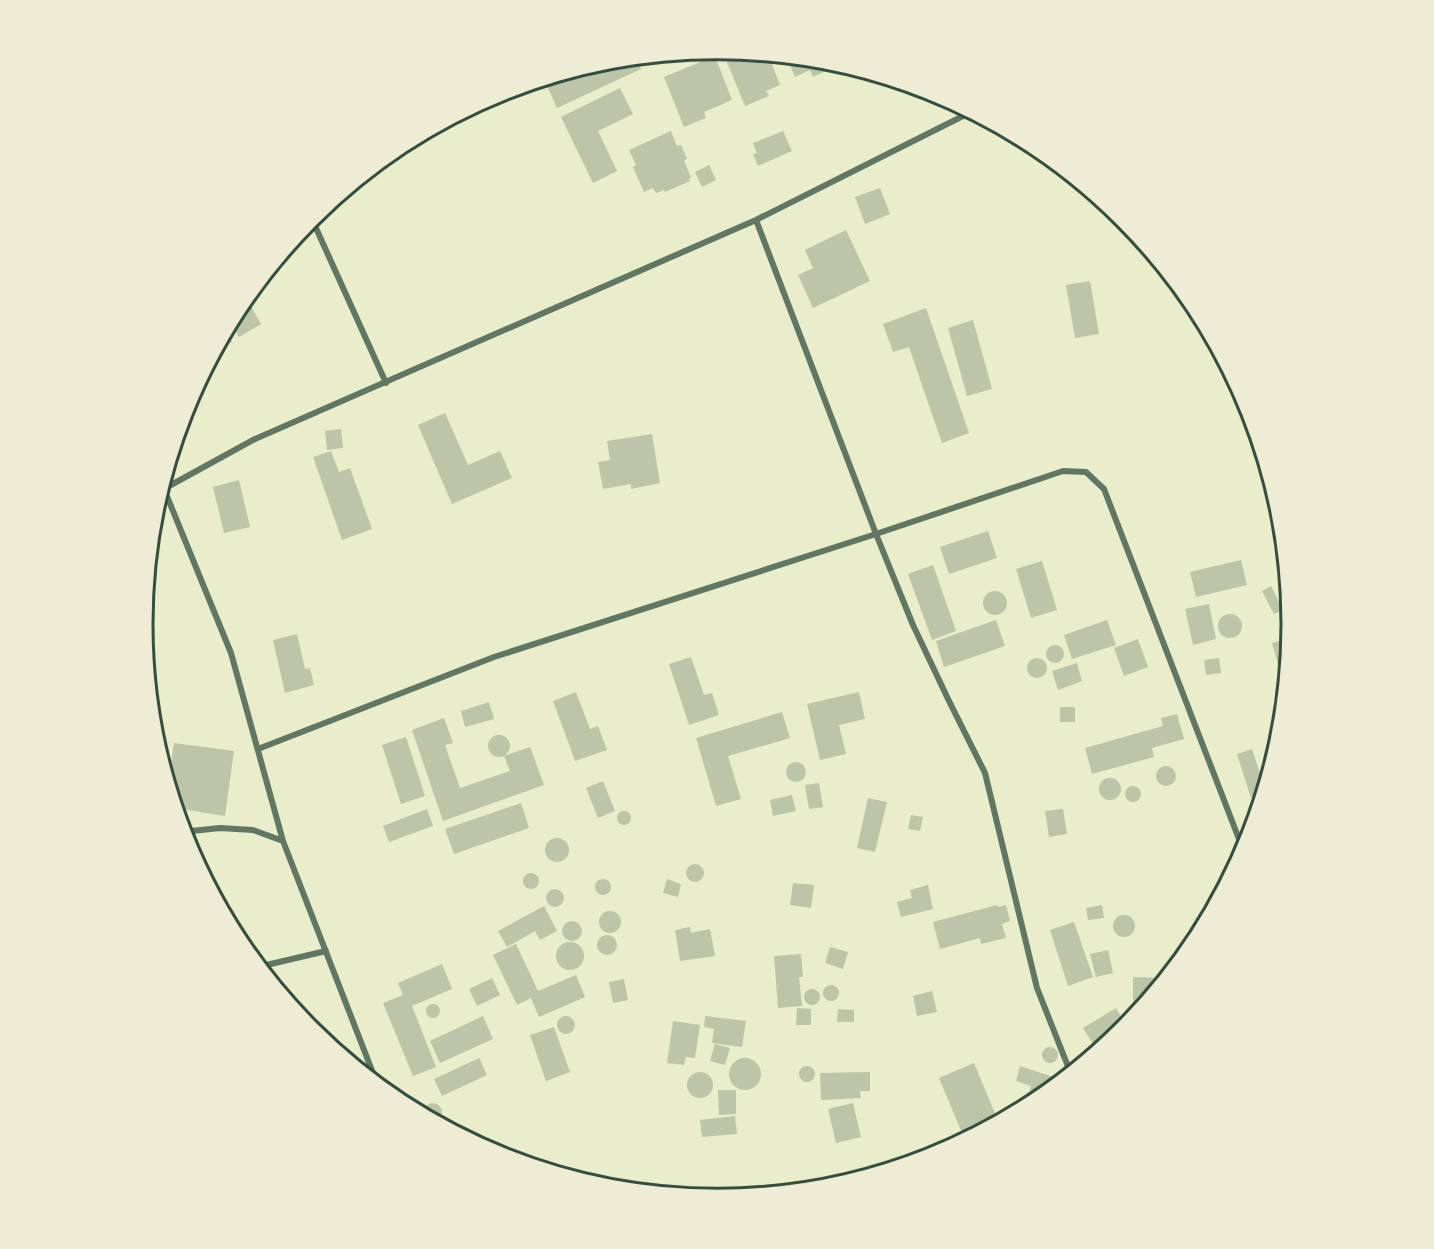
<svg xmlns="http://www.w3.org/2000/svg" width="1434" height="1249" viewBox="0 0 1434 1249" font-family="Signika,sans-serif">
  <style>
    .building { fill: #bcc5a7 }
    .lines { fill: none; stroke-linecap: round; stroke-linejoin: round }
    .minor { stroke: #617663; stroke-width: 6 }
    .rim { fill: none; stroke: #344e41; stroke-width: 3 }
  </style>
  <rect width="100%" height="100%" fill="#e9edc9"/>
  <path class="building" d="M722,50L768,54L780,85L766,91L769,96L745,106Z
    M715,56L732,100L704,112L706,118L684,127L664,77Z
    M786,56L830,61L834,62L836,66L813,77L810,70L795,77Z
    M636,57L641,69L557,108L544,79L568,72L571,78L610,60Z
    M620,88L633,114L598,131L617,171L593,183L561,117Z
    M671,131L677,146L681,145L687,159L684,160L691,178H689L690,181L665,192L664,190L656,193L653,188L644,192L633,167L636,165L629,150Z
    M783,131L792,151L758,166L753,154L757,153L753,143Z
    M709,165L716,180L702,187L695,172Z
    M880,188L890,214L865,224L855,197Z
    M846,230L870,281L813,308L798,275L813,268L805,250Z
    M1090,281L1099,334L1075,338L1066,285Z
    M246,297L261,324L239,337L230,321L239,305Z
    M926,308L969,433L942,443L909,347L893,352L883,324Z
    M973,320L992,389L967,396L948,328Z
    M226,330L232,342L215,350L221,339Z
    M445,413L468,465L500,451L512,478L452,504L418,425Z
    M341,429L343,448L327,450L325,431Z
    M652,434L660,483L631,489V484L603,489L598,462L610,460L607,441Z
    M331,451L339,472L350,468L372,529L342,540L313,457Z
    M239,480L250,527L224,533L213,487Z
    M988,531L997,558L949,574L940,547Z
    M1241,560L1247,585L1196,597L1190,572Z
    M1042,561L1057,610L1031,618L1016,569Z
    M933,565L956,631L932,640L908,574Z
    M1271,586L1283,610L1274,614L1262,591Z
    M983 603a12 12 0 1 1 24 0a12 12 0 1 1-24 0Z
    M1209,604L1216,639L1193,645L1185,609Z
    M1291,614L1292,630H1289L1286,616Z
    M1218 626a12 12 0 1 1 24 0a12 12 0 1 1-24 0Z
    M996,620L1005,646L944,667L936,641Z
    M1107,620L1116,645L1072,659L1064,635Z
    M297,634L305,669L310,668L314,685L285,693L273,640Z
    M1291,638L1288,661L1278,664L1272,643Z
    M1138,639L1148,667L1124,676L1114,648Z
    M1046 654a9 9 0 1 1 18 0a9 9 0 1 1-18 0Z
    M691,657L704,695L712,693L719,715L689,725L669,664Z
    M1027 668a10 10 0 1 1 20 0a10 10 0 1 1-20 0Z
    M1219,658L1221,673L1206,675L1204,660Z
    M1077,663L1082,681L1058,690L1052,671Z
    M576,692L590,729L598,726L607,750L575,761L553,701Z
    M859,692L865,719L839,725L846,754L820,760L807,704Z
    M489,702L494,719L465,727L461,711Z
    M1060,707H1075V722H1060Z
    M782,712L790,738L728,756L741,799L716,806L696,738Z
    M1177,714L1184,739L1152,748L1154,757L1092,774L1085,748L1163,726L1161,718Z
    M444,718L453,743L445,745L460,788L510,771L504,756L530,747L544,785L443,821L412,730Z
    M488 746a11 11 0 1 1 22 0a11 11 0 1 1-22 0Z
    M406,737L425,796L401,804L382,745Z
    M174,743L234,751L225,816L175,808L168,786Z
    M1252,749L1265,789L1264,794L1251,798L1237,754Z
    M786 772a10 10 0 1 1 20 0a10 10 0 1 1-20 0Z
    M1156 776a10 10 0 1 1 20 0a10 10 0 1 1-20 0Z
    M1099 789a11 11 0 1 1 22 0a11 11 0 1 1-22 0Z
    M603,781L615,811L598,818L586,788Z
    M819,783L823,807L809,809L805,785Z
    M1125 794a8 8 0 1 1 16 0a8 8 0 1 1-16 0Z
    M792,795L796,811L773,816L770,800Z
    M868,798L887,802L875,852L857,848Z
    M521,803L529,828L454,854L445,829Z
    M427,809L433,826L389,842L383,826Z
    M1063,809L1067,834L1049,837L1045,811Z
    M617 818a7 7 0 1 1 14 0a7 7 0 1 1-14 0Z
    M911,815L923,817L920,831L908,829Z
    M545 850a12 12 0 1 1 24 0a12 12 0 1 1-24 0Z
    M686 873a9 9 0 1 1 18 0a9 9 0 1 1-18 0Z
    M523 881a8 8 0 1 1 16 0a8 8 0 1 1-16 0Z
    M667,879L681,884L678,897L663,893Z
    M595 887a8 8 0 1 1 16 0a8 8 0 1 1-16 0Z
    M793,883L814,885L811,908L790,905Z
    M928,885L933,909L901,917L897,902L912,898L910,890Z
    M546 898a9 9 0 1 1 18 0a9 9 0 1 1-18 0Z
    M997,905L998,907L1006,905L1010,921L1002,924L1006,938L981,944L980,938L940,949L933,922Z
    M1102,905L1104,918L1088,920L1086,908Z
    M544,906L557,931L540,940L535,931L507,947L498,931Z
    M599 922a11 11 0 1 1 22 0a11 11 0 1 1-22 0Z
    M1113 926a11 11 0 1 1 22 0a11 11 0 1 1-22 0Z
    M562 931a10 10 0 1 1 20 0a10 10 0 1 1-20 0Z
    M1074,922L1093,977L1068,986L1050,930Z
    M690,927L691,933L710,929L715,956L680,961L675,930Z
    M597 945a10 10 0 1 1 20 0a10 10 0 1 1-20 0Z
    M556 956a14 14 0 1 1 28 0a14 14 0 1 1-28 0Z
    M516,944L538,991L576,975L585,997L539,1017L531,998L517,1005L493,955Z
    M830,947L848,952L843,969L825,963Z
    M1108,950L1113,973L1096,977L1090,954Z
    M801,954L803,977H799L802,1006L778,1008L774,956Z
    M442,964L452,989L412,1006L436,1067L413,1076L383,1003L403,995L398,983Z
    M1133,977L1166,978V980L1146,1004H1133Z
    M492,978L500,995L477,1006L469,989Z
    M624,979L628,1000L613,1003L609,982Z
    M823 993a8 8 0 1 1 16 0a8 8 0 1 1-16 0Z
    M804 997a8 8 0 1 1 16 0a8 8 0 1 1-16 0Z
    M932,991L937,1012L917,1016L913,996Z
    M426 1011a7 7 0 1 1 14 0a7 7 0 1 1-14 0Z
    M797,1008L811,1009V1025H796Z
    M1116,1008L1127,1027L1098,1052L1083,1028Z
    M838,1009L854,1010V1022H837Z
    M483,1016L493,1039L440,1063L430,1041Z
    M705,1016L746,1021L742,1047L712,1043L714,1029L704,1027Z
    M557 1025a9 9 0 1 1 18 0a9 9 0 1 1-18 0Z
    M673,1021L700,1025L695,1058L686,1057L684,1065L667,1063Z
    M554,1027L570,1072L546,1081L530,1035Z
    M715,1044L730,1048L725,1065L710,1061Z
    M1042 1055a8 8 0 1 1 16 0a8 8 0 1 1-16 0Z
    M479,1058L487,1075L442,1096L434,1079Z
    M729 1074a16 16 0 1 1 32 0a16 16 0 1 1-32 0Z
    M974,1063L999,1123L965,1140L939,1078Z
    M799 1074a8 8 0 1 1 16 0a8 8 0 1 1-16 0Z
    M1020,1066L1053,1077L1047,1094L1043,1097L1029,1093L1031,1086L1016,1081Z
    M687 1085a13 13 0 1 1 26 0a13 13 0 1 1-26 0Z
    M870,1072V1091H860L861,1098L821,1100L820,1073Z
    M718,1090H736V1114L719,1115Z
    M424 1112a9 9 0 1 1 18 0a9 9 0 1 1-18 0Z
    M853,1103L861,1137L836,1143L828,1109Z
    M735,1116L737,1134L702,1137L700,1120Z"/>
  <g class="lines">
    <path class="minor" d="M311,217L386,383
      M756,220L876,534L913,625L949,701L985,773L1037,988L1071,1074
      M164,489L231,653L283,841L378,1086
      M160,491L255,439L756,220L971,112
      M258,749L494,657L876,534L1063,471L1086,472L1104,489L1244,852
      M182,832L220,828L253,830L283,841
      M258,967L326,951"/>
  </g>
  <path d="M0 0H1434V1249H0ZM153 624a564 564 0 1 1 1128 0a564 564 0 1 1-1128 0Z" fill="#eeecd3" fill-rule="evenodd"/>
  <path class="rim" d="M153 624a564 564 0 1 1 1128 0a564 564 0 1 1-1128 0Z"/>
</svg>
